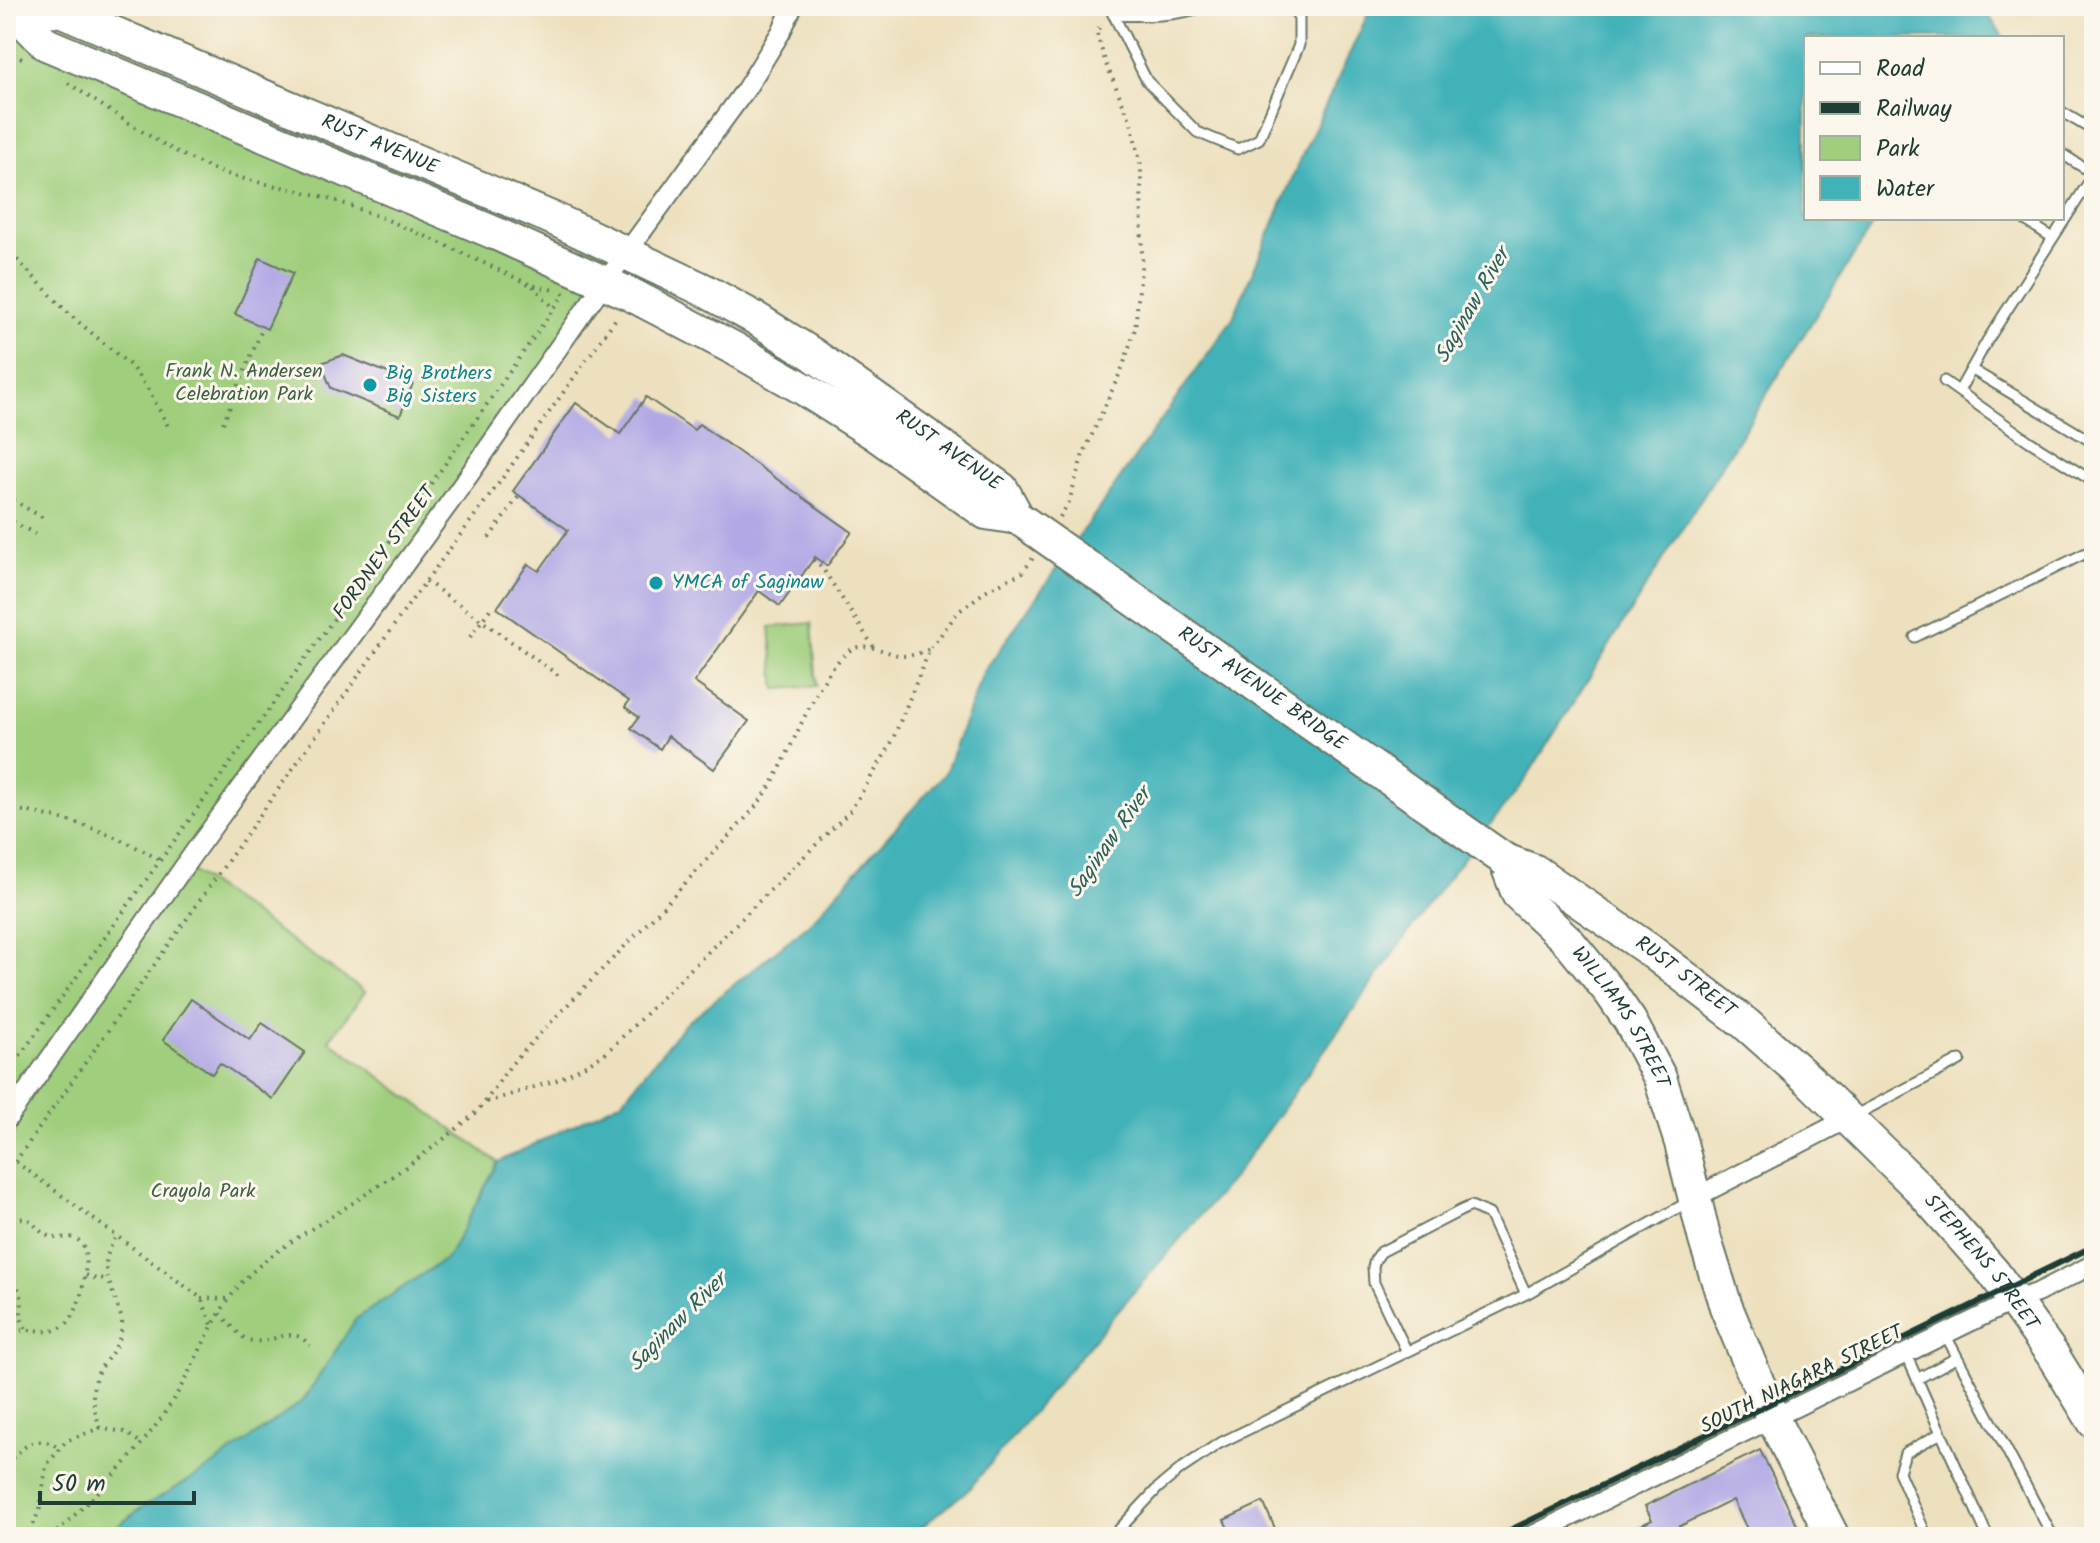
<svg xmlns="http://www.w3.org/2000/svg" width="2100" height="1543" viewBox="0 0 2100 1543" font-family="Kalam,sans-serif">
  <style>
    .green { fill: #9fce7c; stroke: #5f8658; stroke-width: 2 }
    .water { fill: #42b2b9; stroke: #307876; stroke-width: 2 }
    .building { fill: #b1a8e5 }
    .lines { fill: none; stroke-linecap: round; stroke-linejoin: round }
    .service-casing { stroke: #677664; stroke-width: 13 }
    .minor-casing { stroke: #677664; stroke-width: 22 }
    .trunk-casing { stroke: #677664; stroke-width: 36 }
    .path { stroke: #677664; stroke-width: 4; stroke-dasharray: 2 6; stroke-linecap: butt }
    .service { stroke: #fff; stroke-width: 9 }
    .minor { stroke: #fff; stroke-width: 18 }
    .trunk { stroke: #fff; stroke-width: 32 }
    .rail { stroke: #1f3d34; stroke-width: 6 }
    .trunk-bridge-casing { stroke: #677664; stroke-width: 36; stroke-linecap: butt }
    .trunk-bridge { stroke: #fff; stroke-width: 32 }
    .culture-dot { fill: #0f9aa8; stroke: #fbf7ec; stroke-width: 3 }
    .labels { text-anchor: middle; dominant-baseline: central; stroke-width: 6; stroke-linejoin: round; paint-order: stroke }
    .street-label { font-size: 20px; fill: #1f3d34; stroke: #fbf7ec }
    .park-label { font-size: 20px; fill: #3f6146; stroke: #fbf7ec }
    .culture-label { font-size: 20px; fill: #0d838f; stroke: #fbf7ec; text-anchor: start }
    .water-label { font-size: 22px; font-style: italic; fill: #2a605c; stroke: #fbf7ec }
  </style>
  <rect width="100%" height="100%" fill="#fbf7ec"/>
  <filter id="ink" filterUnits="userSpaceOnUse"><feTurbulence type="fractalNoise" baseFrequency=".0125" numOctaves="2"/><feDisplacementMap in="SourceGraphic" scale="16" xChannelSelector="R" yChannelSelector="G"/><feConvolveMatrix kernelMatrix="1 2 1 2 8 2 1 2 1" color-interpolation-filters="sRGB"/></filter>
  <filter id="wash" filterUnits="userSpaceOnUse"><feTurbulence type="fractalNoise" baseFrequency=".006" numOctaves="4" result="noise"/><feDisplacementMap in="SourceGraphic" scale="32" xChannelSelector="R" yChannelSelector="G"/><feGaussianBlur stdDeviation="1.8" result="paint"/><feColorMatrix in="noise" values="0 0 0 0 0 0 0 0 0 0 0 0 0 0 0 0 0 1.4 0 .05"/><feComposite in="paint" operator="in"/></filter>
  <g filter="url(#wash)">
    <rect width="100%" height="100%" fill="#ede0be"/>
    <path class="green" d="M6,6L46,44L606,282L184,866L365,992L329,1040L498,1162L448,1257L356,1319L303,1401L205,1471L141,1508L104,1537H6Z
      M812,623L817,686L776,689L770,627Z"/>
    <path class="water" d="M1369,6H1987L1985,10L2004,38H1806V218H1877L1525,780L1441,887L1233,1178L1120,1308L969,1489L909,1537H104L141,1508L205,1471L303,1401L356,1319L448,1257L498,1162L622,1101L684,1025L808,925L945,773L983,673L1233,318L1301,158L1369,12Z"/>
    <g id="blocks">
      <path class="building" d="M260,258L293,273L267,329L235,314Z
        M343,355L413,383L400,416L331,388L321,363Z
        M646,397L694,430L699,424L852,532L827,566L815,557L780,606L759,591L694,682L749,721L714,769L668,736L660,749L631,728L639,717L625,707L629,701L497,608L528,564L539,571L568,530L513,491L576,403L620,434Z
        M191,999L250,1040L262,1023L305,1052L273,1099L220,1063L212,1074L163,1040Z
        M1760,1450L1803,1537H1751L1733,1500L1658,1537H1617L1652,1520L1645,1506Z
        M1263,1502L1279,1537H1232L1224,1520Z"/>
    </g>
  </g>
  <g filter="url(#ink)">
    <use href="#blocks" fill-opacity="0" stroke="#677664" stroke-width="2"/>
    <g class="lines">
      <g class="service-casing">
        <path id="service" d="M1109,6L1147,81L1197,132L1238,149L1259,139L1299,45V18L1292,6
          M1113,15C1145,16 1176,17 1206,6
          M2062,112L2094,131
          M2062,154L2094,174
          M2022,218L2053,238
          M1971,369L2094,443
          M1944,381L2029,441L2094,482
          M1959,391L1987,341L2094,174
          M1915,637L2094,549
          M1852,1117L1960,1060
          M1945,1334L2053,1537
          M1407,1352L1374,1283L1373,1267L1375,1260L1381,1252L1460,1211L1471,1206L1489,1214L1526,1294
          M1906,1354L1941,1433
          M1917,1379L1956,1358
          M1112,1537L1158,1488L1181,1469L1218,1444L1526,1294L1690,1201
          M1927,1537L1899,1472L1905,1453L1941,1433L1988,1537"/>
      </g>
      <g class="minor-casing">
        <path id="minor" d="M6,1121L195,851L450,502L587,307L746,89L781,32L793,6
          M1696,1197L1849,1118
          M1529,1537L2015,1300L2037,1293L2094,1264"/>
      </g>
      <g class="trunk-casing">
        <g id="trunk">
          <path id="s1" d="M9,6L62,11L554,219L704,290L755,318L812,354L1002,489L1018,518"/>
          <path d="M10,7L46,44L497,234L632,295L735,349L804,389L875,434L986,513L1018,518"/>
          <path id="s2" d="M1505,860L1535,871L1648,949L1746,1024L1809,1080L1918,1187L1994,1273L2052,1354L2094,1422"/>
          <path id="s3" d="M1505,860L1518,894L1568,941L1610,992L1630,1021L1660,1078L1681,1143L1705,1240L1726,1307L1773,1419L1833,1537"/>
        </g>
      </g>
      <path class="path" d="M6,50L22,59
        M68,83C114,113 160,146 210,168C250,184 294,187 334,200C402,223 466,255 531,285L554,290
        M6,248L69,314L131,366L148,389L168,426
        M533,286L554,308
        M223,423L263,327
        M6,496L45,519
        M1060,517L1069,502L1082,457L1123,366L1135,329L1142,260L1141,166L1131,122L1106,64L1096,31L1102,25
        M6,518L35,534
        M489,538L519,496
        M813,560L823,569L873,646
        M426,581L558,675
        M470,637L493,605
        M6,808C68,818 106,829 160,860
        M6,1075L443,467L564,294L562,292
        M487,1102L560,1079L605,1054L851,810L890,746L930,649L958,612L987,590L1023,572L1033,558
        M16,1162L201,1298L213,1327
        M6,1175L414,597L499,483L617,317
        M6,1225C33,1209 30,1227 48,1236C59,1242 73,1231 82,1244C92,1259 80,1316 65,1325C50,1335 45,1330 30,1330C21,1329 14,1333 6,1336
        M6,1261L12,1264C9,1278 18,1283 21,1296C24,1312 16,1313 27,1330
        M86,1275L98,1280L106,1277
        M201,1298L229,1299
        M220,1314C227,1320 236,1332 243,1337C263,1350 281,1329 300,1337C304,1339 307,1343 310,1346
        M100,1428C96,1414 91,1400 94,1385C98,1361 121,1354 122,1323C122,1317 119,1311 117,1305C107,1273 98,1267 117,1235
        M6,1463C26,1446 33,1434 59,1447
        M23,1537L34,1523L40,1508L46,1466L66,1441L100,1428L125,1432L141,1443
        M51,1537C96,1496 139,1453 172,1402C198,1361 214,1309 249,1275C277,1248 312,1229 345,1208C386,1181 428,1153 466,1121C492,1100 498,1077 519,1056C582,988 650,923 712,854C733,831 759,807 774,780C793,746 819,673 849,651C867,639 886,655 905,656C913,656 922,652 930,649"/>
      <use href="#service" class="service"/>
      <use href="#minor" class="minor"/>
      <use href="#trunk" class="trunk"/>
      <path class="rail" d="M1496,1537L2094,1246"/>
      <g class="trunk-bridge-casing">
        <g id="trunk-bridge">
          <path id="s4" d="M1018,518L1505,860"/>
        </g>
      </g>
      <use href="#trunk-bridge" class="trunk-bridge"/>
    </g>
  </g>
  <g class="culture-dot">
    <circle cx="370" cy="385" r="8"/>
    <circle cx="656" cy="583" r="8"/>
  </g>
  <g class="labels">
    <g class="street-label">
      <text stroke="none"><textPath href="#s1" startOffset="398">RUST AVENUE</textPath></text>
      <text stroke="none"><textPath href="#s1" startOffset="1046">RUST AVENUE</textPath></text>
      <text transform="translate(385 553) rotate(-54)">FORDNEY STREET</text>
      <text stroke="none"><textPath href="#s4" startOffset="298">RUST AVENUE BRIDGE</textPath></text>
      <text stroke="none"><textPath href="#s2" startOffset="216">RUST STREET</textPath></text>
      <text stroke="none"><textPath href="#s3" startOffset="198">WILLIAMS STREET</textPath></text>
      <text stroke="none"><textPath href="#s2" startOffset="628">STEPHENS STREET</textPath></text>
      <text transform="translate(1802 1380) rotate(-26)">SOUTH NIAGARA STREET</text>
    </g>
    <g class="park-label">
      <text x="244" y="372">Frank N. Andersen<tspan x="244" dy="23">Celebration Park</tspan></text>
      <text x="203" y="1192">Crayola Park</text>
    </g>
    <g class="culture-label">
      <text x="386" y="374">Big Brothers<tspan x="386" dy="23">Big Sisters</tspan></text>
      <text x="672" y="583">YMCA of Saginaw</text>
    </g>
    <g class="water-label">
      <text transform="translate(1473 306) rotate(-60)">Saginaw River</text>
      <text transform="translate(1110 843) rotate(-55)">Saginaw River</text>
      <text transform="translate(678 1323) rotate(-45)">Saginaw River</text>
    </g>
  </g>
  <rect width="2100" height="1543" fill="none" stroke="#fbf7ec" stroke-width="32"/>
  <rect x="1804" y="36" width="260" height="184" fill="#fbf7ec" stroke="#a3ada2" stroke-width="2"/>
  <rect x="1820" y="62" width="40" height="12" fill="#ffffff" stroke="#a3ada2" stroke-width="2"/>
  <text x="1876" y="76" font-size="24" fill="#1f3d34">Road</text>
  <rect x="1820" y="102" width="40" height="12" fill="#1f3d34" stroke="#a3ada2" stroke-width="2"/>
  <text x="1876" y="116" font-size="24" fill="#1f3d34">Railway</text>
  <rect x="1820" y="136" width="40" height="24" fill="#9fce7c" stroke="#a3ada2" stroke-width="2"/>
  <text x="1876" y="156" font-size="24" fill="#1f3d34">Park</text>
  <rect x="1820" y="176" width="40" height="24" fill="#42b2b9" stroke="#a3ada2" stroke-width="2"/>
  <text x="1876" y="196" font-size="24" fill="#1f3d34">Water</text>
  <path d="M40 1491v12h154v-12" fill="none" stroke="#1f3d34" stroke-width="4"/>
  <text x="52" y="1491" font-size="24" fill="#1f3d34" stroke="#fbf7ec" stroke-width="6" paint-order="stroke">50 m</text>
</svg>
